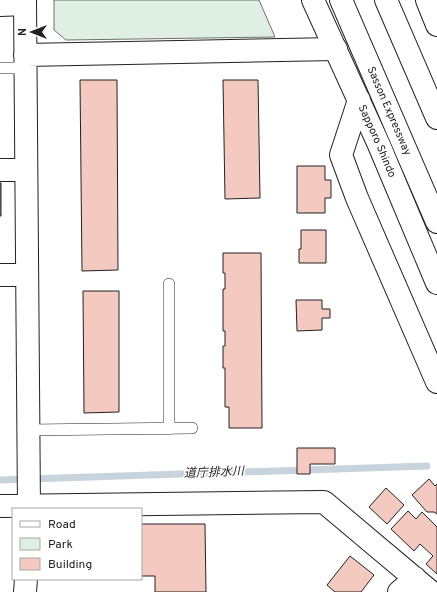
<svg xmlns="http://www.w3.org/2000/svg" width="437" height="592" viewBox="0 0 437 592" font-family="Overpass,'Noto Sans JP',sans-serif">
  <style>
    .green { fill: #e0efe3; stroke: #6f6f6f }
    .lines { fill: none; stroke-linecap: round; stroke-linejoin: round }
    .stream { stroke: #c7d3dd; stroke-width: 7 }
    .building { fill: #f3c9c0; stroke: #222 }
    .lane-casing { stroke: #222; stroke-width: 12 }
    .street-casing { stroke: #222; stroke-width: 24 }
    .highway-casing { stroke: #222; stroke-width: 24 }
    .lane { stroke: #fff; stroke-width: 11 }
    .street { stroke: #fff; stroke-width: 22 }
    .highway { stroke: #fff; stroke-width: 22 }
    .labels { text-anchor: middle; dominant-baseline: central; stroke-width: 3; stroke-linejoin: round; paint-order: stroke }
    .street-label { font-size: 11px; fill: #222; stroke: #fff }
    .water-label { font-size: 12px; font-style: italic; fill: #222; stroke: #fff }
  </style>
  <rect width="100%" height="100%" fill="#fff"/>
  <path class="green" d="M54,0H259L275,37L66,40L54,30Z"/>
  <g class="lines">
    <path class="stream" d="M0,480L427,466"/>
  </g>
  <path class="building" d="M80,80H117L118,270L82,271Z
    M223,80H258L260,198L225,199Z
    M297,166H325V180H331V198H325V213H297Z
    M0,183H1V216H0Z
    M301,230H326V263H299V249H301Z
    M223,253H261L262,428H229V407H225V368H223V346H225V331H223V289H225V273H223Z
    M83,291H119V412L84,413Z
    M296,300H322V309H330V318H322V330L297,331Z
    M297,448H335V464H310V474H297Z
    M429,479L435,486L437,484V514L434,512H427L412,495Z
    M386,488L404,505L387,524L369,507Z
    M408,511L416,519L422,512L437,527V574L426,564L433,556L420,544L414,551L391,529Z
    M141,524H205L206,592H155V576H141Z
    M350,556L374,575L361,592H335L327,585Z"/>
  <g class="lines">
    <g class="lane-casing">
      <path id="lane" d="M0,68H25
        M169,429V284
        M28,430L192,428"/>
    </g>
    <g class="street-casing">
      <path id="street" d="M25,0L29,509
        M0,5L25,4
        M25,55L336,49
        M359,100L341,155L357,198L437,382
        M0,170H26
        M0,275H27
        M0,506L324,502L431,592
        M25,592L26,579
        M399,592L415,578"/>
    </g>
    <g class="highway-casing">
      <g id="highway">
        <path id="s1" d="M313,0L379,145L437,283"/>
        <path id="s2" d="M341,0L437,222"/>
        <path d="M386,0L437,118"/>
        <path d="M427,0L437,25"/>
      </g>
    </g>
    <use href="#lane" class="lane"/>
    <use href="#street" class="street"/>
    <use href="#highway" class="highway"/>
  </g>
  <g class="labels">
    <g class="street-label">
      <text stroke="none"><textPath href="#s2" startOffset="121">Sasson Expressway</textPath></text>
      <text stroke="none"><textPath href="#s1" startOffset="155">Sapporo Shindo</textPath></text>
    </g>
    <g class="water-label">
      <text transform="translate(214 473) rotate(-2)">道庁排水川</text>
    </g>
  </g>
  <rect x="12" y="508" width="130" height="72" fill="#ffffff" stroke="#a7a7a7"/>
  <rect x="20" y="521" width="20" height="6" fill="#ffffff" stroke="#a7a7a7"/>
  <text x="48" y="528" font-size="12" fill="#222222">Road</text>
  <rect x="20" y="538" width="20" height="12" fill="#e0efe3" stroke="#a7a7a7"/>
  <text x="48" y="548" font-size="12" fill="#222222">Park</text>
  <rect x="20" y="558" width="20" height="12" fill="#f3c9c0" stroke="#a7a7a7"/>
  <text x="48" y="568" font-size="12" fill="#222222">Building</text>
  <g transform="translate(32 32) rotate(270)" stroke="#ffffff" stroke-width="3" paint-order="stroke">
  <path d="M0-3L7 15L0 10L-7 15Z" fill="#222222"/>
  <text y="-6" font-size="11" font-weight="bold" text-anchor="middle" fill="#222222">N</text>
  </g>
</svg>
